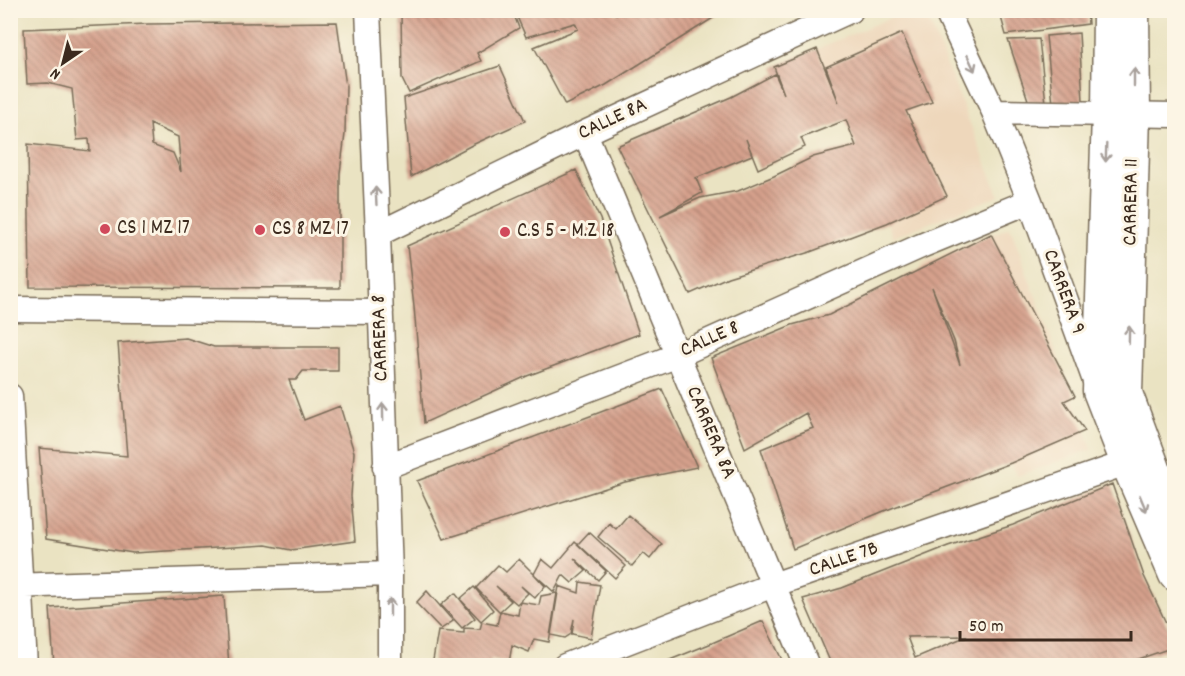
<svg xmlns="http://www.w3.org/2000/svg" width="1185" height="676" viewBox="0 0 1185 676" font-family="Dekko,sans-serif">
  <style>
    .built { fill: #eed7bb }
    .building { fill: url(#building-back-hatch); fill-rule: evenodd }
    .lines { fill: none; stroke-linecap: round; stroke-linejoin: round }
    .minor-casing { stroke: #786b57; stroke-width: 27 }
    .major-casing { stroke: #786b57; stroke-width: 33 }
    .minor { stroke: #fff; stroke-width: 24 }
    .major { stroke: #fff; stroke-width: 30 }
    .oneway { stroke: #a79f9a }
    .poi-dot { fill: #d1495b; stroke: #fcf5e5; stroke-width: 2 }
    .labels { text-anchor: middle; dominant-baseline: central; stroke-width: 6; stroke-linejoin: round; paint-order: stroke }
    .street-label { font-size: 21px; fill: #3b2a1e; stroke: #fcf5e5 }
    .poi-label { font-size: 21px; fill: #3b2a1e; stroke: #fcf5e5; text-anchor: start }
  </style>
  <defs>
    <pattern id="building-back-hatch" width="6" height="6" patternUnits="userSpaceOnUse" patternTransform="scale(1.5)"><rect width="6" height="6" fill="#d5a08c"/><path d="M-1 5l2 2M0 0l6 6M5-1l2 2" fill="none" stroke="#ae8372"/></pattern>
  </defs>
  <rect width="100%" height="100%" fill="#fcf5e5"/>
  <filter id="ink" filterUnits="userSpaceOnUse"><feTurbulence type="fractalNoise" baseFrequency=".0167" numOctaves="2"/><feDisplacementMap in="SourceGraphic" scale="12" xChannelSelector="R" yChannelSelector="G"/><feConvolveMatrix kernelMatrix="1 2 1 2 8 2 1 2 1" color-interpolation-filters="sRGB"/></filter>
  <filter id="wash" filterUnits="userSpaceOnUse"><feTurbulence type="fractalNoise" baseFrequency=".008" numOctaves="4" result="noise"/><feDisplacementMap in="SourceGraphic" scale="24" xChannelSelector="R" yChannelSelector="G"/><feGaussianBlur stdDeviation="1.35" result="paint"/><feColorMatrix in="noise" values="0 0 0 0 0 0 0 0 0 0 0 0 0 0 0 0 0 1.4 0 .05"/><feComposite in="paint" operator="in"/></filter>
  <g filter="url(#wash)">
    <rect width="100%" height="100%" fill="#eae3c2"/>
    <path class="built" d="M906,11H925L999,196L893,237L817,49Z
      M1010,227L1092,449L1017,476L921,264Z"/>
    <g id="blocks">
      <path class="building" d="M401,10H512L519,28L477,53L481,61L409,93L402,79Z
        M514,10H614L616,14L626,10H726L606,85L565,105L534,47L578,29L575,23L526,37Z
        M746,10H776L768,15L747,14Z
        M999,10H1087L1088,24L1006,35Z
        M337,22L346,86L345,134L340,173V288L30,287L28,144L90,151L89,139L77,140L72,89L48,83L27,84L24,29L148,24ZM150,124L178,137L181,172L173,153L152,145Z
        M902,33L932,102L906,111L947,196L887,223L810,252L728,277L690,294L617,146L731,97L775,74L784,94L774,67L817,49L839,103L826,67ZM846,120L856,146L813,157L774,176L738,191L700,198L660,216L702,193L696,178L752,155L746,139L758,169L805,147L801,138Z
        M1079,33L1083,101L1053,104L1046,36Z
        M1039,39L1046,103H1029L1008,40Z
        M500,66L525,121L472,145L411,177L404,98Z
        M576,170L600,219L639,334L527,376L424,423L414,307L407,246Z
        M991,234L1075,396L1064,401L1085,431L1011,463L884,511L793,549L761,449L813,428L806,413L745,448L711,358L792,325L829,315ZM932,287L954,341L960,365Z
        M186,338L214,347H338V371H303L296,380H289L304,420L340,406L354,452L351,496L355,541L291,550L266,545L133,553L46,539L39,448L127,456L118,343Z
        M662,389L697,467L625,482L444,539L417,481Z
        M1112,484L1144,576L1174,640V647L1118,666H832L803,599L842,588L948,546L1013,525ZM967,636L915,658L907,637Z
        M628,515L662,544L650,559L643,553L632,566L598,537L609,523L616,529Z
        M589,532L626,566L615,578L578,544Z
        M575,542L606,571L598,580L574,558L586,571L572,583L563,575L554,592L534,574L545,586L535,598L521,586L528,593L517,604L496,586L511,601L500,611L518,615L520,602L539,605L541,596L557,593L549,642L534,639L529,652L512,645L509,663L491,659L490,666H432L438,631L464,633V628L480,629L482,622L497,625L500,612L476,588L498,565L506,572L519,559L534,574L542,559L553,568Z
        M580,582L600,585L591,638L572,634L574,619L571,634L565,638L551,635L559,586L579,593Z
        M474,587L493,610L481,621L460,599Z
        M427,591L453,621L441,629L416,603Z
        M455,593L475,618L462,628L441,605Z
        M224,596L229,666H54L50,608Z
        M763,621L785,666H655L712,643Z"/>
    </g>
  </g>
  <g filter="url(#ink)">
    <use href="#blocks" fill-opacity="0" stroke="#786b57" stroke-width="1.5"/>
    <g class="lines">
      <g class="minor-casing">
        <path id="minor" d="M368,10L378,234L390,574V666
          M946,10L994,112L1030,201L1095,381
          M994,112L1174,115
          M585,133L807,666
          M378,234L585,133L851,10
          M10,309L381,312
          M10,396L25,666
          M385,467L678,355L921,246L1030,201
          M10,586L390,574
          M565,666L773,585L1126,463"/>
      </g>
      <g class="major-casing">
        <path id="major" d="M1108,10L1107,114L1098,391L1126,463L1174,575
          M1134,10L1135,115L1127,393L1157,474L1174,515"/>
      </g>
      <use href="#minor" class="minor"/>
      <use href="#major" class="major"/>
    </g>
    <defs><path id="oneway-shaft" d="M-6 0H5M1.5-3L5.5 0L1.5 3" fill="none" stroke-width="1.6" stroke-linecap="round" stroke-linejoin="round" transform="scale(1.5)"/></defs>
    <g class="oneway">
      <use href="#oneway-shaft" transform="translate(971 63) rotate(65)"/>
      <use href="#oneway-shaft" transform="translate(1134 77) rotate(-90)"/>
      <use href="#oneway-shaft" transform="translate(1106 153) rotate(92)"/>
      <use href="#oneway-shaft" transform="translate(376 196) rotate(-93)"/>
      <use href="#oneway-shaft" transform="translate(1129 335) rotate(-89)"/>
      <use href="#oneway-shaft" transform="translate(383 412) rotate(-91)"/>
      <use href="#oneway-shaft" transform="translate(1143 503) rotate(67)"/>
      <use href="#oneway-shaft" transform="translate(390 607) rotate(-90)"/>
    </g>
  </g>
  <g class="poi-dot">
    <circle cx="105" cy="229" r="6"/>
    <circle cx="260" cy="230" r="6"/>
    <circle cx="505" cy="232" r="6"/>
  </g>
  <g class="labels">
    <g class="street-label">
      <text transform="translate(613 120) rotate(-25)">CALLE 8A</text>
      <text transform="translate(1132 202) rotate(-89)">CARRERA 11</text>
      <text transform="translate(1063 292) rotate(70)">CARRERA 9</text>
      <text transform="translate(381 338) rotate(-92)">CARRERA 8</text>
      <text transform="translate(710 340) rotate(-24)">CALLE 8</text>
      <text transform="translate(710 433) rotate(67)">CARRERA 8A</text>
      <text transform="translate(844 560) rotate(-19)">CALLE 7B</text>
    </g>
    <g class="poi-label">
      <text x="117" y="229">CS 1 MZ 17</text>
      <text x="272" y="230">CS 8 MZ 17</text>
      <text x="517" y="232">C.S 5 - M.Z 18</text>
    </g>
  </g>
  <rect width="1185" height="676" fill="none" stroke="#fcf5e5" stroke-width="36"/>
  <g transform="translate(63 63) rotate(215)" stroke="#fcf5e5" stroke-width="4.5" paint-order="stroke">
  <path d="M0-4.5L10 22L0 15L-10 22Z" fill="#3b2a1e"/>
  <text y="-9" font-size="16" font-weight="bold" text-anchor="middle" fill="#3b2a1e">N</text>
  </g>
  <path d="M960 631v9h171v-9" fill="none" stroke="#3b2a1e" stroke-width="3"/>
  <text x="969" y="631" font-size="18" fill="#3b2a1e" stroke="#fcf5e5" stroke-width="4.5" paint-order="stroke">50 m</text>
</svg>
